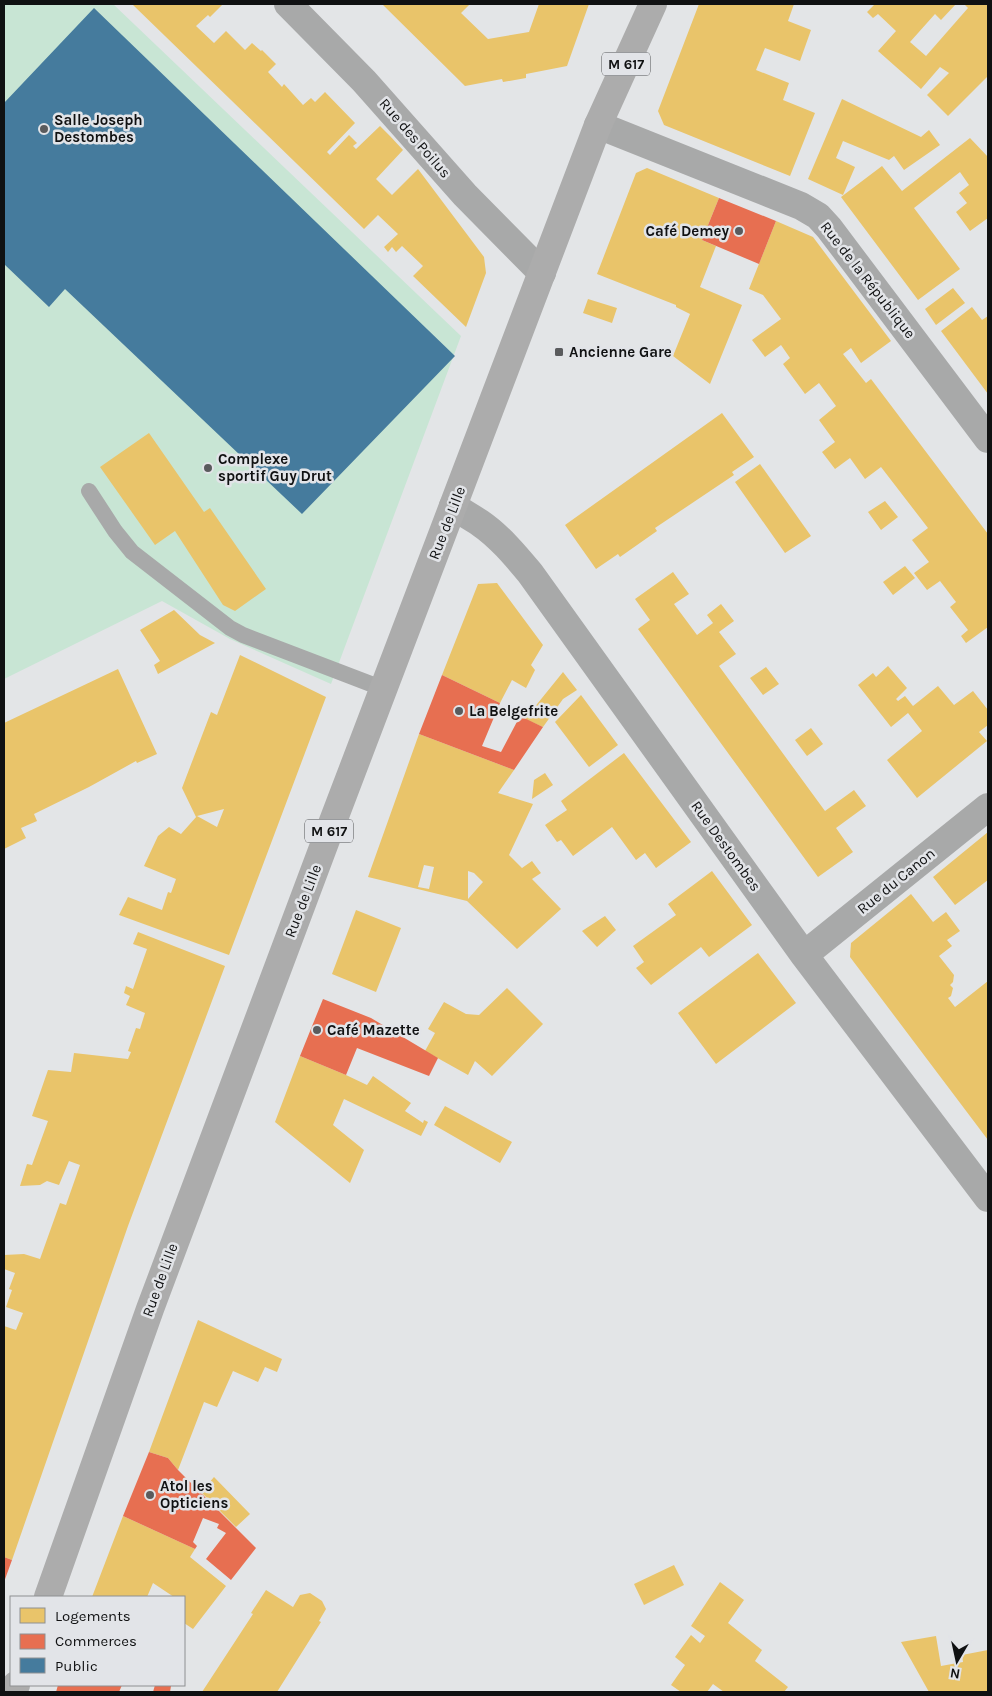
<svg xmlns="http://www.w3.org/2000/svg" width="992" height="1696" viewBox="0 0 992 1696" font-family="Karla,sans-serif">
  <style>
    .green { fill: #c8e5d4 }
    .homes { fill: #e9c46a; fill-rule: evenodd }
    .shops { fill: #e76f51 }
    .public { fill: #457b9d }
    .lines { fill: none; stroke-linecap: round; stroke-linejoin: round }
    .service { stroke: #a8a9a9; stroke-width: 16 }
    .minor { stroke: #a8a9a9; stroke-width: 28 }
    .primary { stroke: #acacac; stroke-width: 28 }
    .poi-dot { fill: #5a5b5d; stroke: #e2e4e8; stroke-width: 2 }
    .labels { text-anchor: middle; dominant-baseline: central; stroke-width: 5; stroke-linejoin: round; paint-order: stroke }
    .shield { fill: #e2e4e8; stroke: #4f5052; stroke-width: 1 }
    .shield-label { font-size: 14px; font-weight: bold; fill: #101112 }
    .poi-label { font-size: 15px; font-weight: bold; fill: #101112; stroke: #e2e4e8; text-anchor: start }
    .street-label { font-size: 15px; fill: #101112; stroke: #e2e4e8 }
  </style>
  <rect width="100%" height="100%" fill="#e3e5e7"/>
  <path class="green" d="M4,4H113L461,336L331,684L230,639L162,601L4,679Z"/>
  <path class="homes" d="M132,4H223L210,17L208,15L196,26L214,43L226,31L245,50L252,43L261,51L262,50L276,64L268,72L282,87L284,84L303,105L311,98L315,102L325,92L355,123L327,152L330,155L349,135L357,143L353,146L356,149L380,126L390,136L403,150L376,179L392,195L418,169L484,257L486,273L466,327L413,276L423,266L402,246L396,252L392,247L388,252L384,247L398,234L378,215L364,229Z
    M382,4H470L461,13L488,39L529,32L539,4H589L567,66L526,74V78L503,82L502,79L465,86Z
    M699,4H794L788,21L811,30L800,61L765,48L756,70L789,83L783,100L815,113L790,176L664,125L658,111Z
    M873,4H956L941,20L935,14L910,42L926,56L968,8L964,4H988V76L948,116L927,95L949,73L940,67L921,89L878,51L896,31L878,14L873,18L867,12L874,5Z
    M842,99L921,137L929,130L940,145L904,170L894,156L889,160L843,141L836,158L855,167L843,195L808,179Z
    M970,138L988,157V218L970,231L956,212L967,203L959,193L969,185L960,172L914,208L960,269L918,300L841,197L882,166L902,191Z
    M647,168L719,198L702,240L716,246L700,287L742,305L710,384L673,356L690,314L676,307V305L597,274L636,173Z
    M776,221L813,237L891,341L861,363L851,348L843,354L866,383L871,379L988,534V627L966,643L961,636L968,630L950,607L956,602L940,581L927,590L914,573L929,562L912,540L928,528L881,467L865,479L850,458L835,469L822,452L835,442L819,420L836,406L819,383L805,394L783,364L790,358L781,345L765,357L752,340L781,319L763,295L749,289Z
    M953,288L965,303L936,325L925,309Z
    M588,299L617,308L612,323L583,313Z
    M972,307L982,320L988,316V394L941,331Z
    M722,413L754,457L732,472L734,475L655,528L657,531L620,557L618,554L596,569L565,525Z
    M149,433L204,512L210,508L266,589L235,611L223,605L175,531L155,545L100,467Z
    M760,464L811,536L785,553L735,482Z
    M885,501L898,517L881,530L868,512Z
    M905,566L915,578L893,595L883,582Z
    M673,572L689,594L674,604L697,635L713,623L707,615L721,604L734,621L719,632L736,654L719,666L825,811L854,790L866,806L836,828L853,852L818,877L638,629L650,620L635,599Z
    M497,583L543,645L531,665L535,670L526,688L512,680L500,703L442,675L478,584Z
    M174,610L200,635L215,643L158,674L154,665L160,661L140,630Z
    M240,655L326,697L229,955L119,915L128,897L162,910L168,892L171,893L176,879L144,866L158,836L169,827L181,834L197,816L196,817L182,788L211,712L217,715ZM224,809L217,827L197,816Z
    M888,666L907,688L896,699L898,701L905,696L913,706L938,686L954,705L973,691L988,710V725L979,732L987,741L917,798L887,760L922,731L908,713L891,727L858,685L873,673L876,677Z
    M766,667L779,684L763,695L750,678Z
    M118,669L157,754L137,763L136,761L89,787L34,814L37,821L21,828L26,838L4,849V723Z
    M563,672L577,690L563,699L543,727L525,719Z
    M581,695L618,745L589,767L555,722Z
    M811,728L823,744L807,756L795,740Z
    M419,734L514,770L498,793L533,804L509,855L522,868L532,861L541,873L532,879L561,909L517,949L467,901L368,877ZM424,865L434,867L429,889L418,887ZM468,871L474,873L483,882L468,899Z
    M624,753L691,842L656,868L645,853L636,860L612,827L573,856L561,840L557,842L545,825L567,810L561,801Z
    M545,773L553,785L532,799L534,780Z
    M988,832V880L955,905L933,877Z
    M712,871L752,925L709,957L701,947L651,985L636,968L644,962L633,946L676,915L668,904Z
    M911,894L933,922L946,912L960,931L947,940L952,946L939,956L954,975L953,982L950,985L953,988L951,996L948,998L955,1007L988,981V1140L850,957L851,943Z
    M356,910L401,928L376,992L332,974Z
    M605,916L616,930L597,947L582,931Z
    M138,932L225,966L128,1226L12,1560L4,1557V1326L16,1330L23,1313L6,1307L12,1290L9,1289L15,1273L4,1269V1255L24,1254L40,1259L60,1203L66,1205L80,1165L69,1161L59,1185L47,1181L40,1185L20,1186L27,1164L32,1165L48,1121L32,1116L48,1070L71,1072L74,1053L128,1059L131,1052L128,1051L136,1028L140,1029L145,1013L126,1005L130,996L124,993L126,986L133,989L147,949L133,944Z
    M758,953L796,1003L716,1064L678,1013Z
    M507,988L543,1024L492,1076L475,1061L468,1075L425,1051L435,1033L428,1029L444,1002L466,1014L479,1015Z
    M300,1056L346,1075L367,1085L373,1076L411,1103L405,1111L423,1123L424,1120L428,1122L421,1136L344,1099L333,1125L364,1150L350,1183L275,1122Z
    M445,1106L512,1142L500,1163L434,1125Z
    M198,1320L282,1359L277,1372L265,1367L258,1382L233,1371L217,1407L204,1402L178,1470L168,1458L149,1452Z
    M214,1477L250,1514L236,1527L201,1492Z
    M123,1516L195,1549L190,1557L226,1586L193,1629L184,1623V1597H174L153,1583L147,1597H92Z
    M674,1565L684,1585L644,1605L634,1584Z
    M720,1582L744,1600L728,1623L762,1650L755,1661L788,1687L784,1692H724L713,1684L707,1692H681L671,1685L685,1665L675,1657L691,1635L700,1643L705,1636L691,1626Z
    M266,1590L293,1607L300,1595L310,1593L322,1601L326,1609L319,1621L321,1622L277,1692H202L253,1614L251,1613Z
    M936,1636L941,1666L963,1662L962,1655L988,1650V1692H929L901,1642Z"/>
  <path class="shops" d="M719,198L776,221L759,264L702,240Z
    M442,675L500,703L482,746L501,752L520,716L543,727L514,770L419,734Z
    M323,999L371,1018L438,1058L429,1076L357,1048L346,1075L300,1056Z
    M149,1452L168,1458L178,1470L256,1548L231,1580L206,1559L226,1533L217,1528L219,1524L203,1518L193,1542L197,1546L195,1549L123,1516Z
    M4,1557L12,1560L4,1582Z
    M58,1685H122L119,1692H56Z
    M155,1685L171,1686L170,1692H153Z"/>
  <path class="public" d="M94,8L455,356L302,514L65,289L49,307L4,264V103Z"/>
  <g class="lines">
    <path class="service" d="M89,491L115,531L132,552L230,628L243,635L384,689"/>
    <path class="minor" d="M288,4L364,81L465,195L542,273
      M598,125L801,206L818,216L829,228L988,439
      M453,506C462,512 471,517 480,523C499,536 515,555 530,573L804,955L988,1198
      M804,955L988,807"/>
    <path class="primary" d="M48,1597L150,1309L327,837L598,125L653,4
      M13,1692L16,1685"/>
  </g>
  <g class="poi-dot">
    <circle cx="44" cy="129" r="5"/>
    <circle cx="739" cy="231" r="5"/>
    <rect x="554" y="347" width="10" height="10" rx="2.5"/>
    <circle cx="208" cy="468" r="5"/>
    <circle cx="459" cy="711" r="5"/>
    <circle cx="317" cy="1030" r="5"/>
    <circle cx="150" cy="1495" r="5"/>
  </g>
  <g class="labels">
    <g class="shield">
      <rect x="602" y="52.5" width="48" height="23" rx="4"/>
      <rect x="305" y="819.5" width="48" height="23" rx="4"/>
    </g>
    <g class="shield-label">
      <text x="626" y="64">M 617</text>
      <text x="329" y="831">M 617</text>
    </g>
    <g class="poi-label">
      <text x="54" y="120">Salle Joseph<tspan x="54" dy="17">Destombes</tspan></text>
      <text x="729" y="231" text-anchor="end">Café Demey</text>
      <text x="569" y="352">Ancienne Gare</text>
      <text x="218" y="459">Complexe<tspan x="218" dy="17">sportif Guy Drut</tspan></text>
      <text x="469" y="711">La Belgefrite</text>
      <text x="327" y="1030">Café Mazette</text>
      <text x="160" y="1486">Atol les<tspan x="160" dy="17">Opticiens</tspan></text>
    </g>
    <g class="street-label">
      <text transform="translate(415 138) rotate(49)">Rue des Poilus</text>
      <text transform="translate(868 280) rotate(52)">Rue de la République</text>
      <text transform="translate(447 523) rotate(-69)">Rue de Lille</text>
      <text transform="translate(726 846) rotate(54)">Rue Destombes</text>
      <text transform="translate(896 881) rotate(-39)">Rue du Canon</text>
      <text transform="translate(303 901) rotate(-69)">Rue de Lille</text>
      <text transform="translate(160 1280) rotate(-70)">Rue de Lille</text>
    </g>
  </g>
  <rect width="992" height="1696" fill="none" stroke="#101112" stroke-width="10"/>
  <rect x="10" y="1596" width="175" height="90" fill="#e2e4e8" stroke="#8e9092"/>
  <rect x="20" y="1608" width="25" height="15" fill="#e9c46a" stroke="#8e9092"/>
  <text x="55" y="1621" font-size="15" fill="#101112">Logements</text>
  <rect x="20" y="1634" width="25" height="15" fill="#e76f51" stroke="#8e9092"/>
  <text x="55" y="1646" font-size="15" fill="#101112">Commerces</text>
  <rect x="20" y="1658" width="25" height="15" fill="#457b9d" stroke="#8e9092"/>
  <text x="55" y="1671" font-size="15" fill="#101112">Public</text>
  <g transform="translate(957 1661) rotate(189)" stroke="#e2e4e8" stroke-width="4" paint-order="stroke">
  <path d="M0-4L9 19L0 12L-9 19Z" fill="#101112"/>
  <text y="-8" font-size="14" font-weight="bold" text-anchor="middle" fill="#101112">N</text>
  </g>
</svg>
